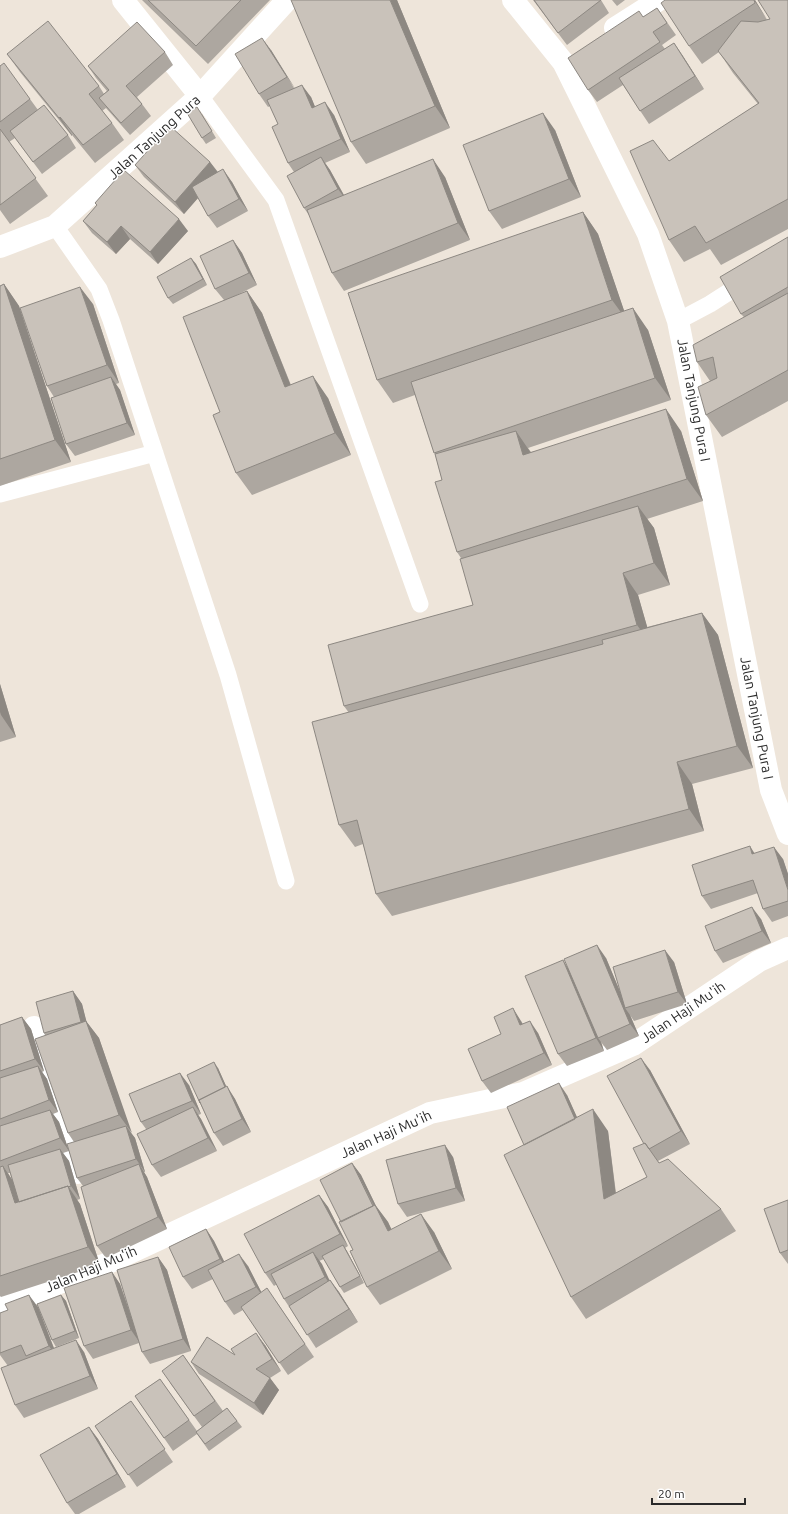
<svg xmlns="http://www.w3.org/2000/svg" width="788" height="1514" viewBox="0 0 788 1514" font-family="Ubuntu,sans-serif">
  <style>
    .lines { fill: none; stroke-linecap: round; stroke-linejoin: round }
    .lane { stroke: #fff; stroke-width: 17 }
    .street { stroke: #fff; stroke-width: 22 }
    .secondary { stroke: #fff; stroke-width: 22 }
    .wall { fill: #ada7a0; fill-rule: evenodd }
    .shaded-wall { fill: #8d8882 }
    .building { fill: #c9c2ba; stroke: #8d8882 }
    .labels { text-anchor: middle; dominant-baseline: central; stroke-width: 3; stroke-linejoin: round; paint-order: stroke }
    .street-label { font-size: 14px; fill: #2a2a2a; stroke: #fff }
  </style>
  <rect width="100%" height="100%" fill="#eee5da"/>
  <g class="lines">
    <path class="lane" d="M200,96L276,200L420,604
      M55,226L99,289L111,320L228,675L286,881
      M678,321L710,304L788,254
      M0,494L155,453"/>
    <path class="street" d="M123,0L200,96
      M615,28L659,0
      M34,1027L78,1173
      M0,1307L106,1264L430,1113L523,1093L633,1045L759,961L788,948"/>
    <path class="secondary" d="M513,0L563,62L648,234L678,321L771,790L788,834
      M0,247L55,226L200,96L287,0"/>
  </g>
  <path class="wall" d="M142,0H270L208,64Z
    M397,0L450,128L366,164L351,142Z
    M533,0H601L609,13L567,45Z
    M612,0H625L617,6Z
    M755,0L767,20L770,19L788,0V229L721,265L710,249L684,262L669,240V161L758,104L733,73L719,52L702,64L689,46Z
    M657,8L676,35L662,45L665,49L674,43L704,89L649,124L623,85L597,102L588,90L643,17Z
    M271,50L294,88L311,97L315,107L334,115L350,152L325,163L330,170L344,195L445,177L470,240L344,291L332,273L311,218L304,208L294,172L288,163L278,124L270,106L268,107L259,94Z
    M165,52L173,65L137,97L142,104L151,116L130,135L106,108L102,111L112,123L124,140L95,163L72,135V136L20,72L7,54L99,86L104,94L107,91L96,78L88,66Z
    M0,66L30,99L38,110L68,135L76,148L42,174L15,138L9,142L48,196L10,224L0,210Z
    M202,114L216,138L206,144L202,138Z
    M555,130L581,197L502,229L489,211Z
    M210,162L218,172L232,182L248,211L217,228L208,216L198,198L184,214L144,177L135,165Z
    M95,203L188,231L158,264L130,239L116,254L92,233L83,221L97,205Z
    M583,212L598,234L624,311L648,330L671,400L528,448L531,452L681,431L703,501L647,519L654,528L670,585L638,595L647,627L702,613L718,635L753,768L692,784L704,831L392,916L376,894L363,844L355,847L339,825L349,713L344,706L473,605L461,558L457,552L442,480L435,454L434,453L415,395L393,403L377,380Z
    M788,237V401L722,437L706,415L710,381L697,362L744,317L741,314Z
    M233,240L242,253L257,285L233,297L247,291L262,313L291,385L328,398L351,455L252,495L236,473L220,412L224,300L215,289Z
    M191,258L196,264L207,285L173,304L168,298Z
    M4,284L19,306L71,462L0,486V286Z
    M93,304L119,383L116,384L120,390L135,435L75,456L66,444L54,397L47,386Z
    M0,684L16,737L0,742Z
    M754,853L783,859L788,874V916L772,922L763,909L758,893L711,909L702,896Z
    M761,919L771,943L723,963L715,951Z
    M606,958L620,992L674,962L687,1004L634,1021L630,1015L639,1036L607,1050L601,1042L604,1051L567,1066L558,1054L568,967Z
    M73,991L82,1004L86,1021L99,1038L131,1133L135,1138L145,1172H144L147,1177L167,1229L106,1258L97,1246L83,1186L77,1178L69,1151L63,1153L69,1161L80,1199L77,1200L80,1204L100,1265L1,1297L0,1296V1025L22,1017L31,1029L44,1071L42,1072L47,1079L58,1112L53,1114L59,1122L68,1148L74,1142L68,1133L45,1035L44,1033ZM8,1173H10L12,1180Z
    M521,1021L523,1024L538,1033L552,1065L491,1093L482,1081L501,1034Z
    M218,1068L226,1086L235,1099L251,1132L223,1146L214,1133L200,1103Z
    M650,1070L690,1144L658,1161L659,1163L721,1209L736,1231L586,1319L571,1297L524,1145L567,1095L577,1118L608,1131L616,1193L647,1177L644,1144Z
    M189,1085L201,1114L198,1115L201,1119L217,1151L161,1177L152,1165L146,1129L141,1122Z
    M453,1157L465,1201L407,1217L398,1204Z
    M352,1163L361,1175L376,1206L388,1222L391,1229L434,1232L452,1269L380,1305L367,1287L353,1250L341,1222Z
    M319,1195L328,1207L348,1246L345,1248L364,1283L344,1293L340,1287L324,1259L319,1261L329,1280H330L339,1292L358,1322L316,1348L284,1299L277,1284L274,1286L265,1273Z
    M788,1200V1264L780,1253Z
    M206,1229L214,1241L224,1262L248,1266L261,1292L276,1301L314,1357L288,1375L243,1310L234,1315L225,1302L213,1279L192,1289L183,1277Z
    M158,1257L167,1270L191,1351L150,1364L142,1352L139,1343L93,1359L84,1346L112,1272L120,1284L130,1312Z
    M61,1295L66,1301L79,1338L56,1347L52,1340Z
    M38,1307L54,1348L84,1352L98,1389L24,1418L15,1405L8,1366L0,1355V1313Z
    M265,1345L281,1371L270,1378L279,1390L263,1415L199,1374L191,1362L235,1355Z
    M183,1355L223,1411L227,1408L242,1427L209,1451L197,1434L173,1451L135,1396L160,1379L197,1431L202,1427L170,1383Z
    M131,1401L173,1462L137,1487L95,1426Z
    M89,1427L98,1439L126,1487L79,1514H75L67,1503Z"/>
  <path class="shaded-wall" d="M390,0H397L450,128L435,106Z
    M754,0H755L768,21Z
    M262,38L271,50L296,90L287,77Z
    M674,43L683,56L704,89L695,76Z
    M302,85L311,97L321,121L312,108Z
    M325,102L334,115L350,152L341,139Z
    M543,113L555,130L581,197L569,179Z
    M60,117L72,135V136L59,118Z
    M321,157L330,170L347,201L338,189Z
    M433,159L445,177L470,240L458,223Z
    M210,162L219,174L184,214L175,202Z
    M223,169L232,182L248,211L239,199Z
    M583,212L598,234L628,322L612,300Z
    M179,219L188,231L158,264L150,252Z
    M121,226L130,239L116,254L107,242Z
    M233,240L242,253L257,285L249,273Z
    M191,258L196,264L207,285L203,279Z
    M4,284L19,306L71,462L55,440Z
    M80,287L93,304L119,383L107,365Z
    M247,291L262,313L300,409L285,387Z
    M633,308L648,330L671,400L655,378Z
    M313,376L328,398L351,455L335,433Z
    M111,377L120,390L135,435L127,423Z
    M666,409L681,431L703,501L687,479Z
    M516,431L531,453L523,455Z
    M638,506L654,528L670,585L654,563Z
    M623,573L638,595L653,647L637,625Z
    M702,613L718,635L753,768L737,746Z
    M0,684L16,737L1,715L0,712Z
    M677,762L692,784L704,831L689,809Z
    M750,846L758,859L752,854Z
    M774,847L783,859L788,874V890Z
    M752,907L761,919L771,943L762,931Z
    M597,945L606,958L627,1008H625L630,1015L639,1036L630,1024Z
    M665,950L674,962L687,1004L678,992Z
    M563,960L571,973L598,1038L601,1042L604,1051L596,1038Z
    M73,991L82,1004L90,1035L81,1023Z
    M513,1008L521,1021L528,1038L520,1025Z
    M22,1017L31,1029L44,1071L35,1059Z
    M86,1021L99,1038L132,1133L119,1115Z
    M530,1021L538,1033L552,1065L544,1053Z
    M641,1058L650,1070L690,1144L681,1131Z
    M214,1062L218,1068L231,1097L227,1091Z
    M38,1066L47,1079L58,1112L49,1100Z
    M180,1073L189,1085L201,1114L192,1101Z
    M559,1083L567,1095L586,1137L577,1124Z
    M227,1086L235,1099L251,1132L242,1119Z
    M193,1107L201,1119L217,1151L208,1138Z
    M593,1109L608,1131L619,1221L604,1199Z
    M50,1110L59,1122L69,1151L60,1138Z
    M126,1126L135,1138L145,1172L136,1159Z
    M445,1145L453,1157L465,1201L456,1188Z
    M60,1149L69,1161L80,1199L71,1186Z
    M352,1163L361,1175L376,1206L388,1222L401,1249L388,1231L374,1206Z
    M139,1164L147,1177L167,1229L158,1217Z
    M3,1166L15,1184L21,1202L15,1203Z
    M68,1186L80,1204L100,1265L88,1247Z
    M319,1195L328,1207L348,1246L340,1234Z
    M421,1214L434,1232L452,1269L439,1251Z
    M206,1229L214,1241L229,1271L220,1259Z
    M343,1245L347,1251L364,1283L360,1276Z
    M313,1252L322,1264L334,1290L325,1277Z
    M239,1254L248,1266L265,1299L256,1287Z
    M158,1257L167,1270L191,1351L183,1339Z
    M112,1272L120,1284L140,1343L131,1330Z
    M330,1280L339,1292L358,1322L349,1309Z
    M29,1295L38,1307L58,1359L49,1346Z
    M61,1295L66,1301L79,1338L75,1331Z
    M256,1333L265,1345L281,1371L272,1359Z
    M76,1340L84,1352L98,1389L90,1376Z
    M270,1378L279,1390L263,1415L254,1403Z
    M89,1427L98,1439L126,1487L117,1474Z"/>
  <path class="building" d="M148,0H241L196,46Z
    M291,0H390L435,106L351,142Z
    M534,0H601L558,33Z
    M665,0H754L755,3L689,46L661,3Z
    M758,0H788V199L706,243L695,226L669,240L630,151L653,140L669,161L759,103L718,51L741,21L758,22L770,19Z
    M657,8L667,23L653,32L660,42L588,90L568,58L639,11L643,17Z
    M48,21L99,86L89,94L112,123L83,145L60,117L59,118L7,54Z
    M137,22L165,52L126,86L142,104L121,123L99,98L109,90L88,66Z
    M262,38L287,77L259,94L235,54Z
    M674,43L695,76L640,111L619,78Z
    M4,63L30,99L0,122V66Z
    M302,85L312,108L325,102L341,139L288,163L272,127L278,124L267,100Z
    M44,105L68,135L33,162L10,131Z
    M197,107L212,131L202,138L187,113Z
    M543,113L569,179L489,211L463,145Z
    M170,126L210,162L175,202L135,165Z
    M0,129L36,178L0,205Z
    M321,157L338,189L304,208L287,176Z
    M433,159L458,223L332,273L307,210Z
    M223,169L239,199L208,216L192,187Z
    M124,170L179,219L150,252L121,226L107,242L83,221L97,205L95,203Z
    M583,212L612,300L377,380L348,293Z
    M788,237V287L741,314L720,277Z
    M233,240L249,273L215,289L200,256Z
    M191,258L203,279L168,298L157,277Z
    M4,284L55,440L0,459V286Z
    M80,287L107,365L47,386L20,308Z
    M247,291L285,387L313,376L335,433L236,473L213,415L220,412L183,317Z
    M788,293V370L706,415L698,387L717,378L713,357L697,362L693,345Z
    M633,308L655,378L434,453L411,382Z
    M111,377L127,423L66,444L51,398Z
    M666,409L687,479L457,552L435,482L442,480L435,454L516,431L523,455Z
    M638,506L654,563L623,573L637,625L344,706L328,645L473,605L460,559Z
    M702,613L737,746L677,762L689,809L376,894L357,820L339,825L312,722L603,644L602,640Z
    M750,846L752,854L774,847L788,890V901L763,909L753,880L702,896L692,865Z
    M752,907L762,931L715,951L705,926Z
    M597,945L630,1024L598,1038L564,959Z
    M665,950L678,992L625,1008L613,967Z
    M563,960L596,1038L558,1054L525,976Z
    M73,991L81,1022L44,1033L36,1002Z
    M513,1008L520,1025L530,1021L544,1053L482,1081L468,1049L501,1034L494,1017Z
    M22,1017L35,1059L0,1071V1025Z
    M86,1021L119,1115L68,1133L35,1039Z
    M641,1058L681,1131L649,1149L645,1143L644,1144L607,1076Z
    M214,1062L225,1087L199,1100L200,1103L187,1075Z
    M38,1066L49,1100L0,1119V1078Z
    M180,1073L192,1101L141,1122L129,1094Z
    M559,1083L575,1119L524,1145L507,1107Z
    M227,1086L242,1119L214,1133L199,1100Z
    M193,1107L208,1138L152,1165L137,1134Z
    M593,1109L604,1199L647,1177L633,1148L645,1143L659,1163L668,1159L721,1209L571,1297L504,1155Z
    M50,1110L60,1138L0,1161V1126Z
    M126,1126L136,1159L77,1178L67,1144Z
    M445,1145L456,1188L398,1204L386,1160Z
    M60,1149L71,1186L68,1187V1186L19,1202L8,1165Z
    M352,1163L373,1206L341,1222L320,1180Z
    M139,1164L158,1217L97,1246L81,1187Z
    M3,1166L15,1203L68,1186L88,1247L0,1276V1167Z
    M319,1195L340,1234L265,1273L244,1234Z
    M788,1200V1250L780,1253L764,1209Z
    M375,1205L388,1231L421,1214L439,1251L367,1287L350,1251L353,1250L339,1222Z
    M206,1229L220,1259L183,1277L169,1247Z
    M343,1245L360,1276L340,1287L322,1256Z
    M313,1252L325,1277L284,1299L271,1274Z
    M239,1254L256,1287L225,1302L208,1270Z
    M158,1257L183,1339L142,1352L117,1270Z
    M112,1272L131,1330L84,1346L64,1288Z
    M330,1280L349,1309L307,1335L289,1306Z
    M267,1288L305,1344L279,1363L241,1307Z
    M29,1295L49,1346L26,1356L21,1345L0,1353V1313L8,1310L5,1304Z
    M61,1295L75,1331L52,1340L37,1304Z
    M256,1333L272,1359L256,1369L270,1378L254,1403L191,1362L207,1337L235,1355L231,1349Z
    M76,1340L90,1376L15,1405L1,1368Z
    M183,1355L215,1401L194,1416L162,1371Z
    M160,1379L189,1420L164,1438L135,1396Z
    M131,1401L165,1449L128,1475L95,1426Z
    M227,1408L237,1421L205,1444L196,1432Z
    M89,1427L117,1474L67,1503L40,1455Z"/>
  <g class="labels">
    <g class="street-label">
      <text transform="translate(154 137) rotate(-42)">Jalan Tanjung Pura</text>
      <text transform="translate(694 400) rotate(79)">Jalan Tanjung Pura I</text>
      <text transform="translate(757 718) rotate(79)">Jalan Tanjung Pura I</text>
      <text transform="translate(683 1012) rotate(-34)">Jalan Haji Mu'ih</text>
      <text transform="translate(386 1134) rotate(-24)">Jalan Haji Mu'ih</text>
      <text transform="translate(91 1269) rotate(-23)">Jalan Haji Mu'ih</text>
    </g>
  </g>
  <path d="M652 1498v6h93v-6" fill="none" stroke="#2a2a2a" stroke-width="2"/>
  <text x="658" y="1498" font-size="12" fill="#2a2a2a" stroke="#ffffff" stroke-width="3" paint-order="stroke">20 m</text>
</svg>
